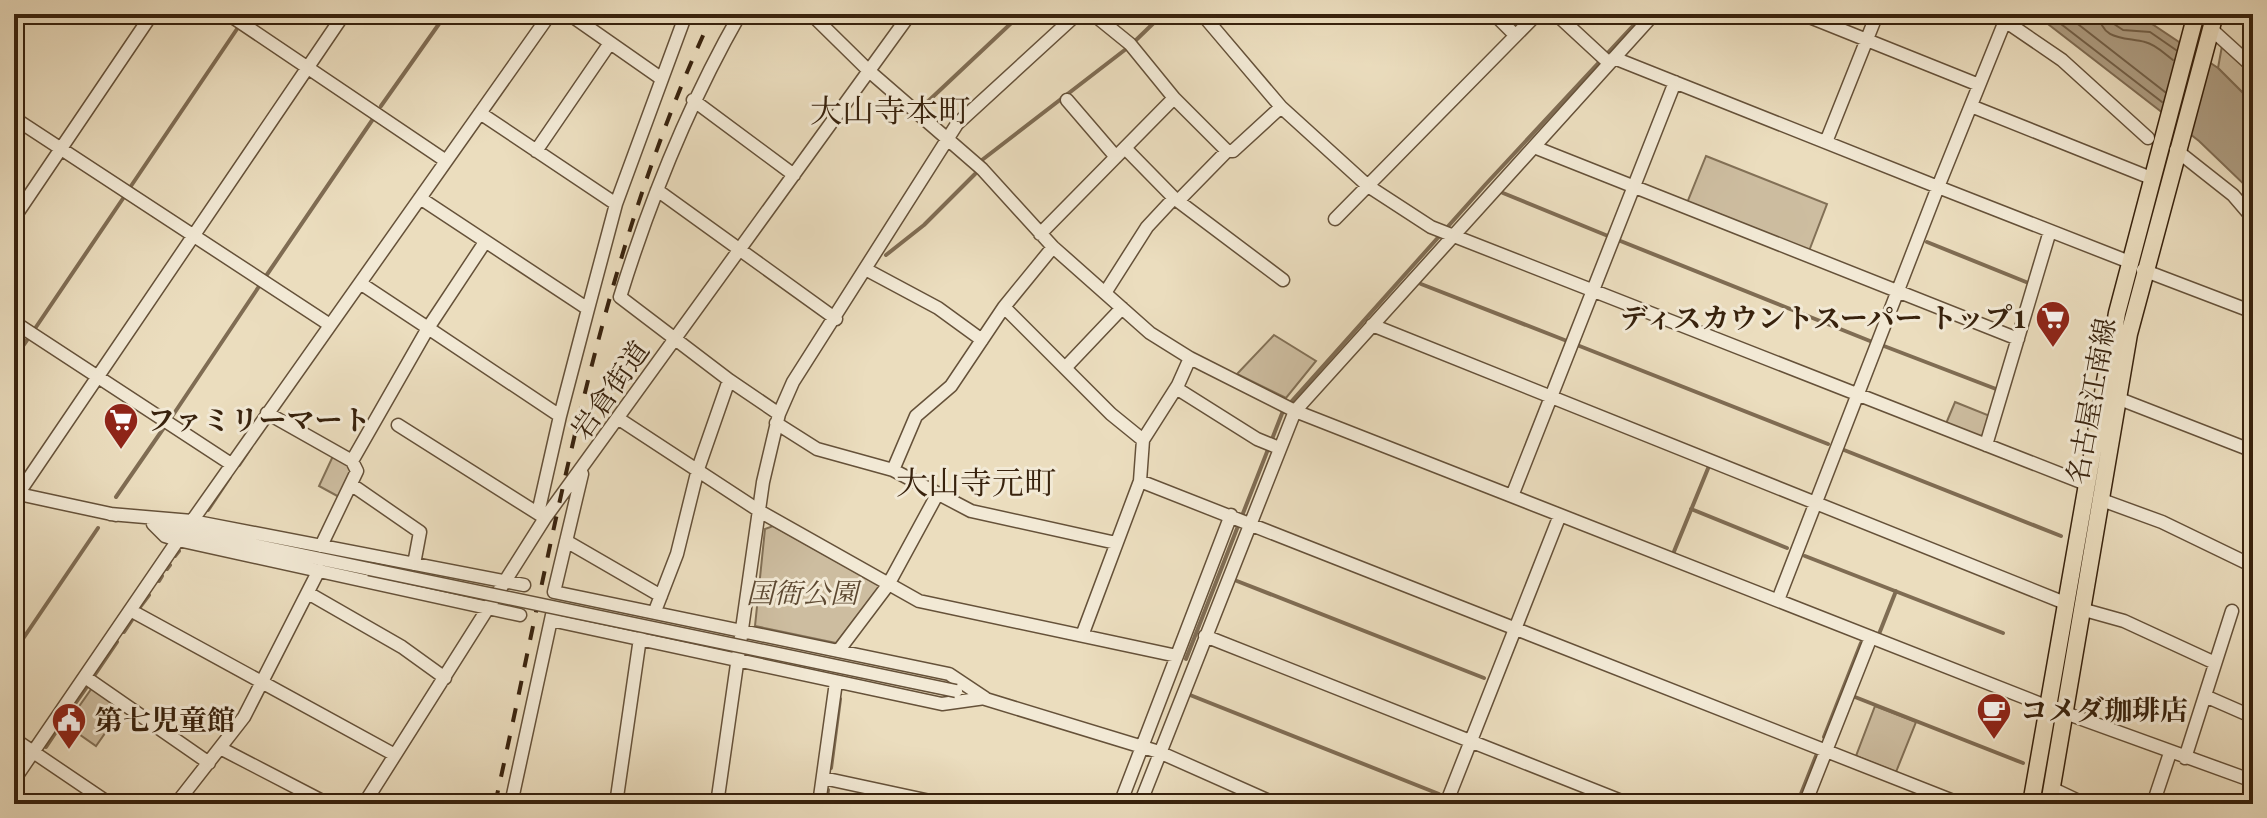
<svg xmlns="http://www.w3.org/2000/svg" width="2267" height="818" viewBox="0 0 2267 818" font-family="'EB Garamond','Noto Serif JP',serif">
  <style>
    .green { fill: #cdbda0; stroke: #827056; stroke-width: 2 }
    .water { fill: #ae9d82; stroke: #7f6c53; stroke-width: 2 }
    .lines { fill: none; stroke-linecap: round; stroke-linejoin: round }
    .shore { stroke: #736048; stroke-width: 2 }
    .stream { stroke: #7f6c53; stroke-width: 4 }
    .minor-casing { stroke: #655139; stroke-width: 15 }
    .major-casing { stroke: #38220d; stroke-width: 19 }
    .minor { stroke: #f2e9d5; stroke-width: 12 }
    .major { stroke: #ebddbe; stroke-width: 16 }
    .rail { stroke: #38220d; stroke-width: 4; stroke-dasharray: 14 14; stroke-linecap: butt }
    .minor-bridge-casing { stroke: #655139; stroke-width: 15; stroke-linecap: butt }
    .minor-bridge { stroke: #f2e9d5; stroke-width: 12 }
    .labels { text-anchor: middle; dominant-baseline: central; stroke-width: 6; stroke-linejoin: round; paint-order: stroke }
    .poi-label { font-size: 28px; font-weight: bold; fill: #38220d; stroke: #f2e9d5; text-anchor: start }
    .street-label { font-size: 28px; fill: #38220d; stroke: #f2e9d5 }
    .park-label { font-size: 28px; font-style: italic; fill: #5d4932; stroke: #f2e9d5 }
    .quarter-label { font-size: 32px; fill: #38220d; stroke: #f2e9d5 }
  </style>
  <rect width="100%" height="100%" fill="#ebddbe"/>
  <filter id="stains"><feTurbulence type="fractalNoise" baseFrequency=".0025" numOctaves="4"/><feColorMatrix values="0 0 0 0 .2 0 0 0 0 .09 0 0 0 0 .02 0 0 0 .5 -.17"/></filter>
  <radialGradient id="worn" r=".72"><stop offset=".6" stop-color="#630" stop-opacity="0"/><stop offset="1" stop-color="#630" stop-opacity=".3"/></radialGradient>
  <path class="green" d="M2222,46L2253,76V103L2218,68Z
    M1706,156L1827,204L1809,251L1687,203Z
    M1274,335L1316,361L1286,398L1237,374Z
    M1955,402L1990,416L1982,438L1945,426Z
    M333,456L351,467L352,473L341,498L319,486Z
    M773,526L880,586L836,643L755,626L765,529Z
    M92,688L122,709L96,746L66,725Z
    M1875,706L1916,722L1896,772L1856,756Z"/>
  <path class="water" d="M2035,14H2112L2125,22L2152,24L2218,68L2253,103V193L2199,141Z"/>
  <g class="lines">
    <path class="shore" d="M2048,14L2162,102
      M2065,14L2165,92
      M2099,14C2101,41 2126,37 2145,42C2155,44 2165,54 2173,60
      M2109,14L2111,22L2123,30L2150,32L2176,50"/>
    <path class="stream" d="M1134,42L1163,14
      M381,106L446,14
      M922,107L1021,14
      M982,160L1126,49
      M131,186L237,29
      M1503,193L1608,236
      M1618,240L1870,341
      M1927,242L2026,282
      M886,255L924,225L975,174
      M266,276L373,119
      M1421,284L1567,341
      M34,330L124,197
      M1577,345L1828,444
      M1884,346L1996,389
      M14,359L27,340
      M171,418L260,285
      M1844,450L2061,536
      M239,465L251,447
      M116,497L163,429
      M1691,509L1787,548
      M208,510L230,477
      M1673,554L1709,466
      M175,556L179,551
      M1805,556L2003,633
      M167,569L170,565
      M159,581L162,576
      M1237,581L1484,678
      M140,607L149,595
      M124,632L132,620
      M1879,634L1896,591
      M14,652L98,528
      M1186,659L1283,411L1485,185L1644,14
      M94,676L117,642
      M1190,695L1439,794
      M1855,697L2023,763
      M67,715L86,688
      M1824,737L1861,643
      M46,747L62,723
      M831,768L840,699
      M14,794L17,789
      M826,804L828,790
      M1797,804L1816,756"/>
    <g class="minor-casing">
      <path id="minor" d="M228,14L446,161
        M811,14L869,71L982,169L1053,247L1150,333L1190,358L1295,411L1560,515
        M1202,14L1281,107L1368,186L1431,227L2086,484
        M1494,14L1515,35
        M1556,14L1609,63
        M1802,14L1979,85
        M2005,21L2062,60L2148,138
        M2210,28L2253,67
        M1614,58L1938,187L2005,21L1997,14
        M662,79L686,14
        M1174,98L1227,151
        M693,100L794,175
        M1067,100L1116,157
        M1971,106L2151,178
        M480,113L616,204
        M14,118L330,325
        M1826,142L1877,14
        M1534,147L2018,339
        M1125,148L1174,198L1283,280
        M2176,150L2233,195L2251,216
        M536,151L610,43
        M657,190L836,319
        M420,198L588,309L616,204L662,79L569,14
        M1179,200L1227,151H1233L1281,107
        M14,218L152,14
        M1335,219L1537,14
        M1040,234L1174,98L1130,44L1093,14
        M485,242L428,328L560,416L588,309
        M867,270L938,308L982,340
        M2143,270L2253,312
        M1105,293L1147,227L1174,198
        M1004,307L1111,414L1143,440
        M14,322L231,464
        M1372,325L2065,603
        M1065,368L1122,308
        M729,380L779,414
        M1176,388L1257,439L1279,448
        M2117,398L2253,451
        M267,413L352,461
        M619,419L761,512L919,601L1177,656
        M776,423L817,449L893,470L916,416L951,386L1004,307L1053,247
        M398,425L545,518
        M1986,445L2050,231
        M893,470L971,511L1116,543
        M582,474L554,592L949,674L985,698
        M1140,481L1143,440L1178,385L1190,358
        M352,485L420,532L414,564
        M14,493L116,515
        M1512,496L1675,82
        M2099,499L2162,522L2253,566
        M14,500L344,14
        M538,513L560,416
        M110,514L192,521L524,585
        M192,521L550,14
        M153,524L165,536L178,540L520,615
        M153,524L369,569
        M566,541L661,596
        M321,546L357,471L352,461L428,328L360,283
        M308,593L402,647L445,678
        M1778,600L1938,187L2127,261
        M2081,609L2124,621L2215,663
        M130,610L395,755
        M655,611L677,554L698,469L729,380L620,297C651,197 688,105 740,14
        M551,620L942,704L985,698
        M1083,633L1140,481L1961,804
        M1205,636L1629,804
        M839,650L888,585L938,493
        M85,677L209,763
        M2205,696L2253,717
        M979,697L1159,752L1276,804
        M14,739L110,804
        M220,748L328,804
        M2185,758L2232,611
        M823,778L944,804
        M14,780L178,540
        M2051,788L2085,804
        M176,804L244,717L319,570
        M364,804L545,518L910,14
        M511,804L552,615
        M616,804L640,638
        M717,804L763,482L779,414L793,382L957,124L1077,14
        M819,804L836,682
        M1120,804L1231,515
        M1140,804L1295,411L1654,14
        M1446,804L1560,515L2046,706L2253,781
        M1805,804L1871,637
        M2153,804L2170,753"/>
    </g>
    <g class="major-casing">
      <path id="major" d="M2031,804L2117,313L2196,14
        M2049,804L2129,334L2215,14"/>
    </g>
    <use href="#minor" class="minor"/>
    <use href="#major" class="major"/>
    <path class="rail" d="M495,804C554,541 597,259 713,14"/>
    <g class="minor-bridge-casing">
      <path id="minor-bridge" d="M369,569L956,691"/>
    </g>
    <use href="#minor-bridge" class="minor-bridge"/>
  </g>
  <defs>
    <g id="supermarket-pin" transform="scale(1.8)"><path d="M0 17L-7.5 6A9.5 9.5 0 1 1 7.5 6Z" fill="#8f2418" stroke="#f2e9d5"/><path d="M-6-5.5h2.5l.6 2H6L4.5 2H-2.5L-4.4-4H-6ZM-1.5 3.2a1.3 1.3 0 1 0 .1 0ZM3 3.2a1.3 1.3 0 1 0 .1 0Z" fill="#fff"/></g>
    <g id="cafe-pin" transform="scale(1.8)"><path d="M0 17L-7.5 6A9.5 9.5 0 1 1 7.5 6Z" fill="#8f2418" stroke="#f2e9d5"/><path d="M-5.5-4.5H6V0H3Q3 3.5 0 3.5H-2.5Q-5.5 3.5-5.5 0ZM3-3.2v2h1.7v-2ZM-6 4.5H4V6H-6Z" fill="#fff"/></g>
    <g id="civic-pin" transform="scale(1.8)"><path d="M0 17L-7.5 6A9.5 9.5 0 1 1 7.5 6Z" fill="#8f2418" stroke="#f2e9d5"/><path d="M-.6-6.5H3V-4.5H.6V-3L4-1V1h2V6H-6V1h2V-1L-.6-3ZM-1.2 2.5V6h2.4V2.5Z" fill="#fff"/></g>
  </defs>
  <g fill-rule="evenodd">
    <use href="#supermarket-pin" x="2053" y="318"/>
    <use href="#supermarket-pin" x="121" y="420"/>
    <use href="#cafe-pin" x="1994" y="710"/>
    <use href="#civic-pin" x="69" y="720"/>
  </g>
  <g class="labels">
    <g class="poi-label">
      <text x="2027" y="318" text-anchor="end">ディスカウントスーパー トップ1</text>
      <text x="147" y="420">ファミリーマート</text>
      <text x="2020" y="710">コメダ珈琲店</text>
      <text x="95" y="720">第七児童館</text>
    </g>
    <g class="street-label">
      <text transform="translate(610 390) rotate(-55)">岩倉街道</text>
      <text transform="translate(2091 401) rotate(-80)">名古屋江南線</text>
    </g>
    <g class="park-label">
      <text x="802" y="593">国衙公園</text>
    </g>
    <g class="quarter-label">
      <text x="890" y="111">大山寺本町</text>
      <text x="976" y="483">大山寺元町</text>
    </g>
  </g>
  <rect width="2267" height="818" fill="none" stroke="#ebddbe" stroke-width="48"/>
  <rect x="16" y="16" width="2235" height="786" fill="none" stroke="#38220d" stroke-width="4"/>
  <rect x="24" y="24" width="2219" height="770" fill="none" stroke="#38220d" stroke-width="2"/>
  <rect width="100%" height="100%" filter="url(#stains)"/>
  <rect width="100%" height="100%" fill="url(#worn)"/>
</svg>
